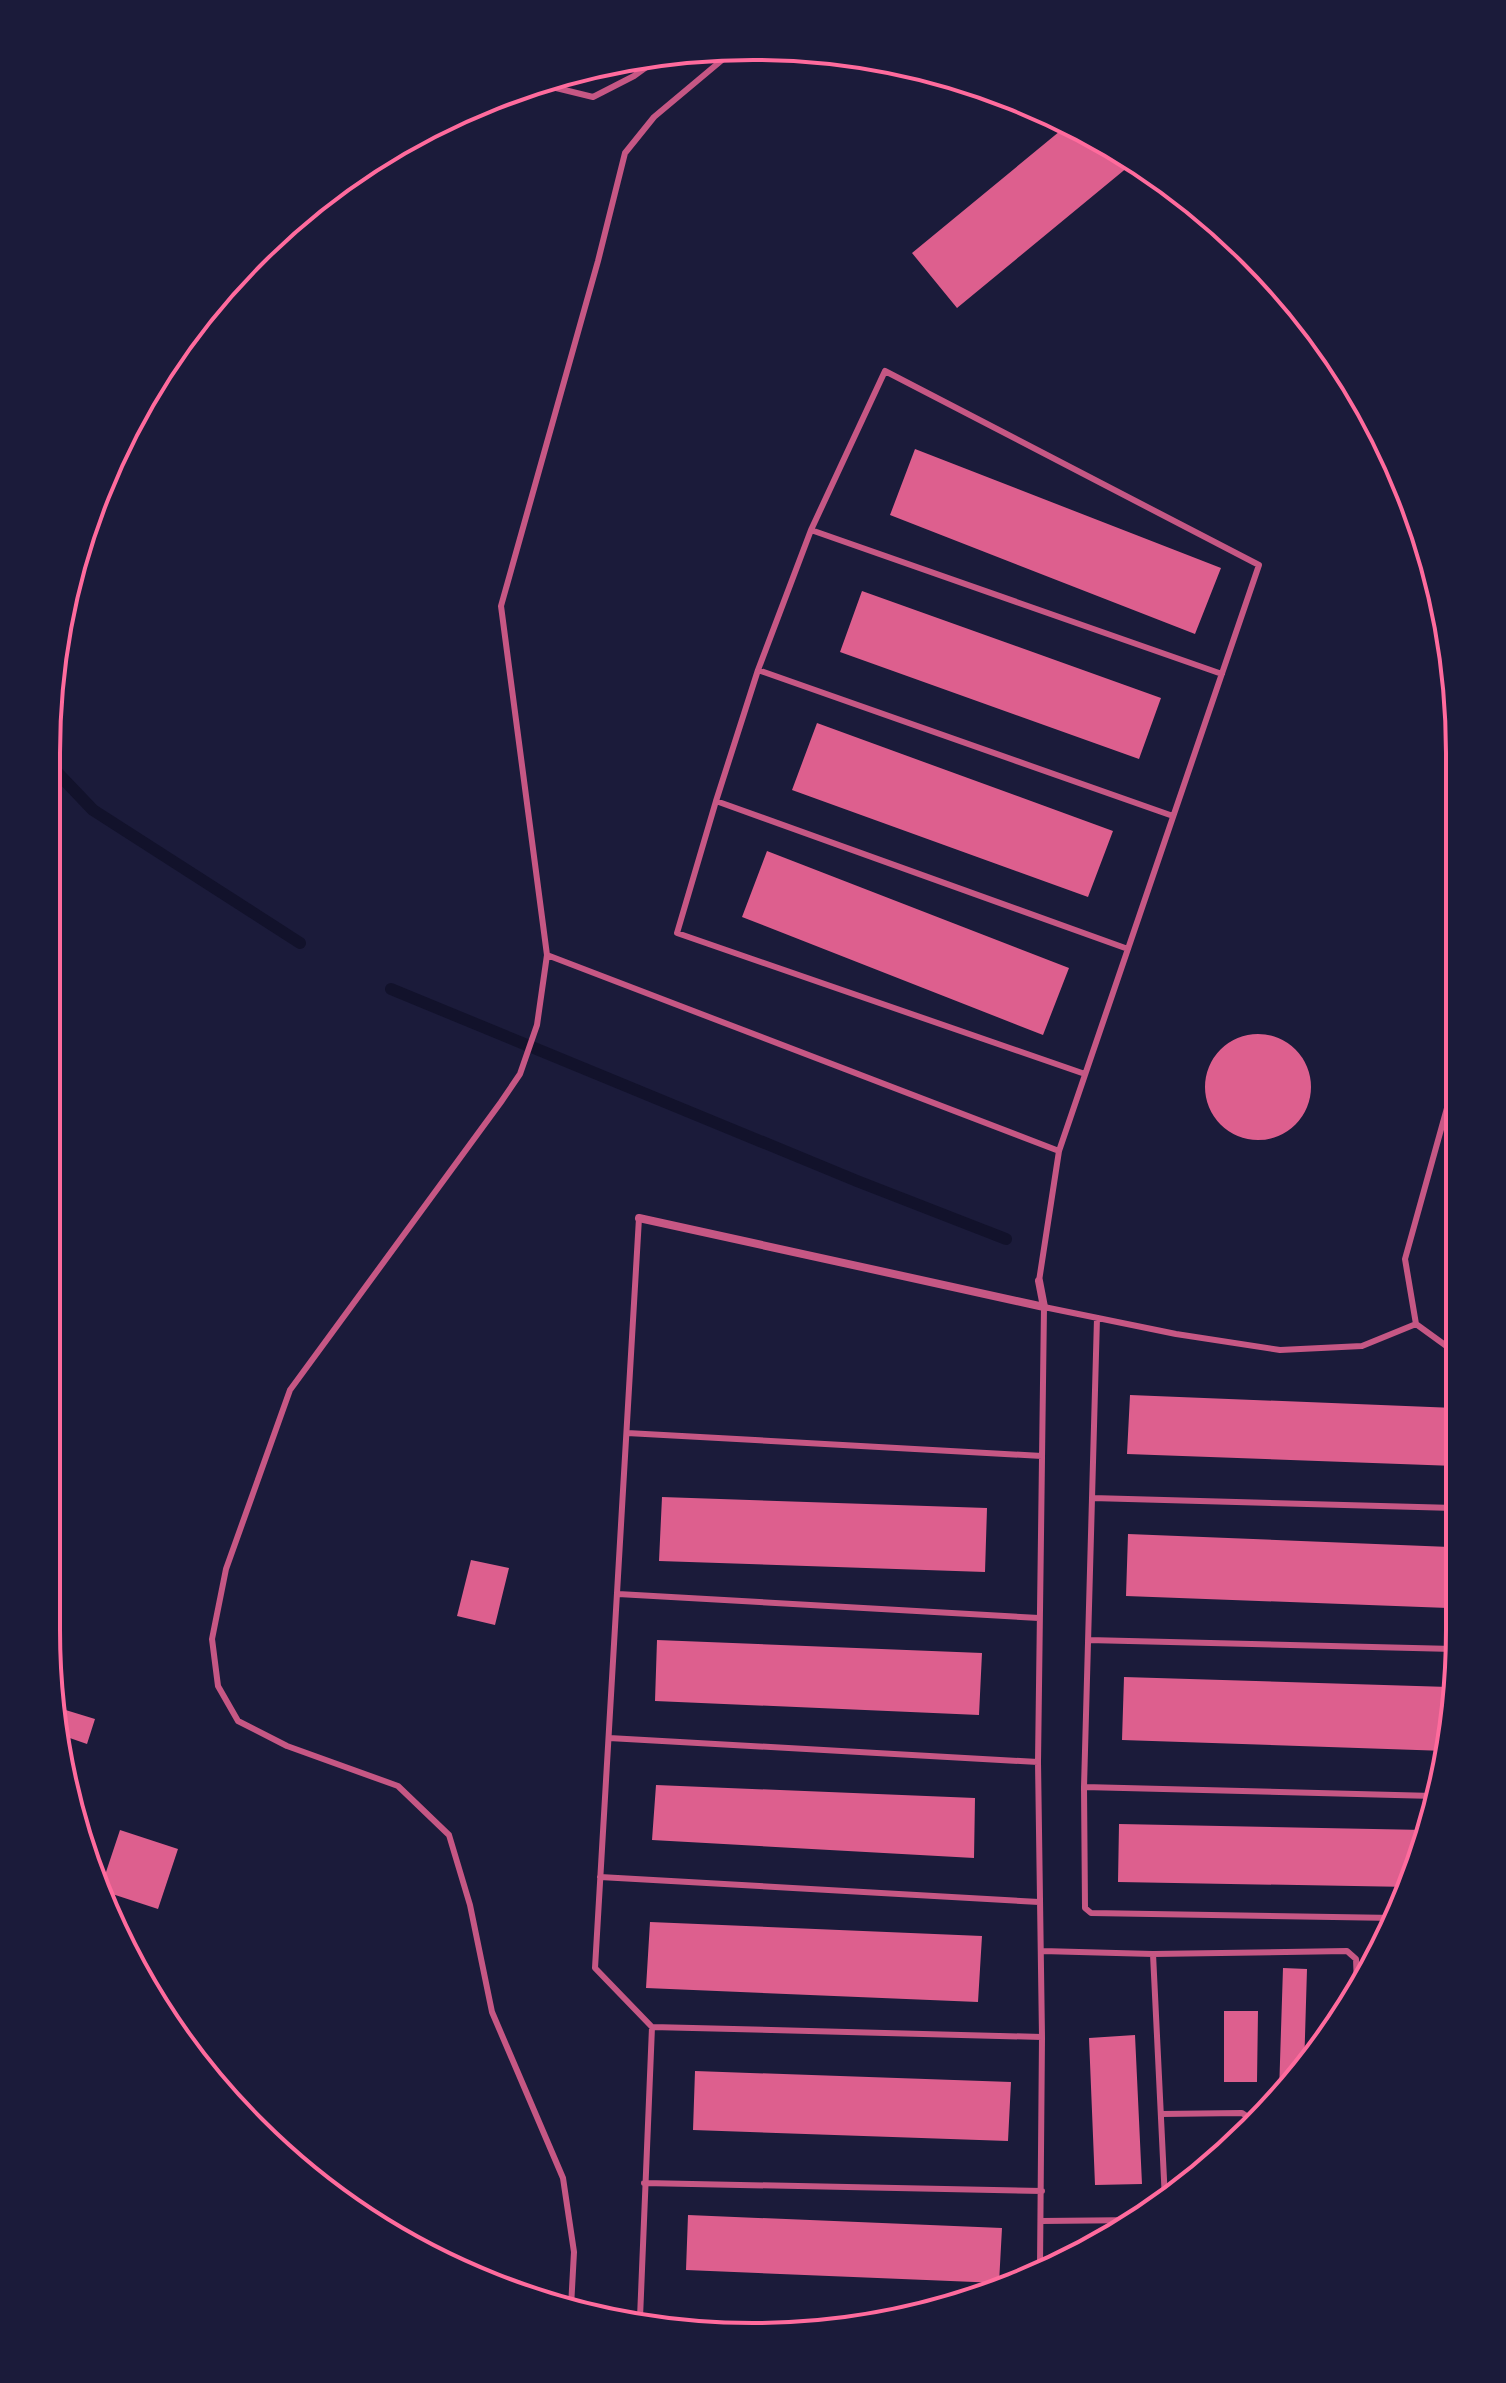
<svg xmlns="http://www.w3.org/2000/svg" width="1506" height="2383" viewBox="0 0 1506 2383" font-family="'Fira Sans',sans-serif">
  <style>
    .lines { fill: none; stroke-linecap: round; stroke-linejoin: round }
    .stream { stroke: #12122b; stroke-width: 12 }
    .building { fill: #dd5f8e }
    .service { stroke: #c65784; stroke-width: 6 }
    .minor { stroke: #c65784; stroke-width: 8 }
    .rim { fill: none; stroke: #ff6b9d; stroke-width: 4 }
  </style>
  <rect width="100%" height="100%" fill="#1b1b3a"/>
  <g class="lines">
    <path class="stream" d="M51,766L93,810L300,943
      M391,989L857,1181L1006,1239"/>
  </g>
  <path class="building" d="M1071,122L1134,162L957,308L912,253Z
    M915,449L1221,568L1195,634L890,515Z
    M862,591L1161,698L1139,759L840,652Z
    M817,723L1113,831L1088,897L792,790Z
    M767,851L1069,968L1043,1035L742,917Z
    M1205 1087a53 53 0 1 1 106 0a53 53 0 1 1-106 0Z
    M1130,1395L1455,1408V1466L1127,1454Z
    M662,1497L987,1508L985,1572L659,1561Z
    M1128,1534L1450,1547L1448,1608L1126,1596Z
    M471,1560L509,1568L495,1625L457,1616Z
    M657,1640L982,1653L979,1715L655,1701Z
    M1124,1677L1449,1687L1448,1746L1446,1751L1122,1740Z
    M59,1708L95,1719L87,1744L64,1736Z
    M656,1785L975,1798L974,1858L652,1840Z
    M1119,1824L1425,1830L1410,1887L1118,1882Z
    M120,1830L178,1849L158,1909L100,1890Z
    M650,1922L982,1936L978,2002L646,1988Z
    M1283,1968L1307,1969L1304,2070L1279,2093Z
    M1224,2011H1258L1257,2082H1224Z
    M1135,2035L1142,2184L1095,2185L1089,2038Z
    M695,2071L1011,2082L1008,2141L693,2130Z
    M688,2215L1002,2228L999,2283L686,2270Z"/>
  <g class="lines">
    <path class="service" d="M541,80L548,86L593,97L634,76L667,52
      M811,530L1222,674
      M758,670L1173,816
      M716,801L677,933L1085,1074
      M547,955L1059,1151L1039,1281
      M1059,1151L1259,565L885,371L811,530L758,670L716,801L1128,949
      M639,1218L595,1968L652,2027L1042,2037
      M1097,1318L1084,1787L1434,1796
      M1456,1353L1416,1324L1405,1259L1457,1072
      M627,1433L1042,1456
      M1092,1498L1455,1508
      M618,1594L1039,1618
      M1088,1640L1454,1649
      M609,1738L1038,1762
      M1084,1787L1085,1908L1091,1913L1396,1918
      M600,1877L1039,1902
      M1042,1951L1153,1954L1347,1951L1356,1959L1357,1986
      M1153,1954L1165,2200
      M1161,2114L1242,2113L1251,2119
      M644,2183L1042,2191
      M1041,2221L1142,2220
      M1040,2266L1042,2037L1038,1762L1044,1307L1176,1334L1280,1350L1362,1346L1416,1324
      M571,2307L574,2252L563,2178L492,2012L470,1905L449,1835L398,1786L287,1746L238,1721L218,1686L212,1639L226,1569L290,1390L501,1102L520,1074L537,1025L547,955L501,606L598,261L625,153L654,117L734,50
      M640,2318L652,2027"/>
    <path class="minor" d="M639,1218L1044,1307L1039,1281"/>
  </g>
  <path d="M0 0H1506V2383H0ZM753 60H753A693 693 0 0 1 1446 753V1630A693 693 0 0 1 753 2323H753A693 693 0 0 1 60 1630V753A693 693 0 0 1 753 60Z" fill="#1b1b3a" fill-rule="evenodd"/>
  <path class="rim" d="M753 60H753A693 693 0 0 1 1446 753V1630A693 693 0 0 1 753 2323H753A693 693 0 0 1 60 1630V753A693 693 0 0 1 753 60Z"/>
</svg>
